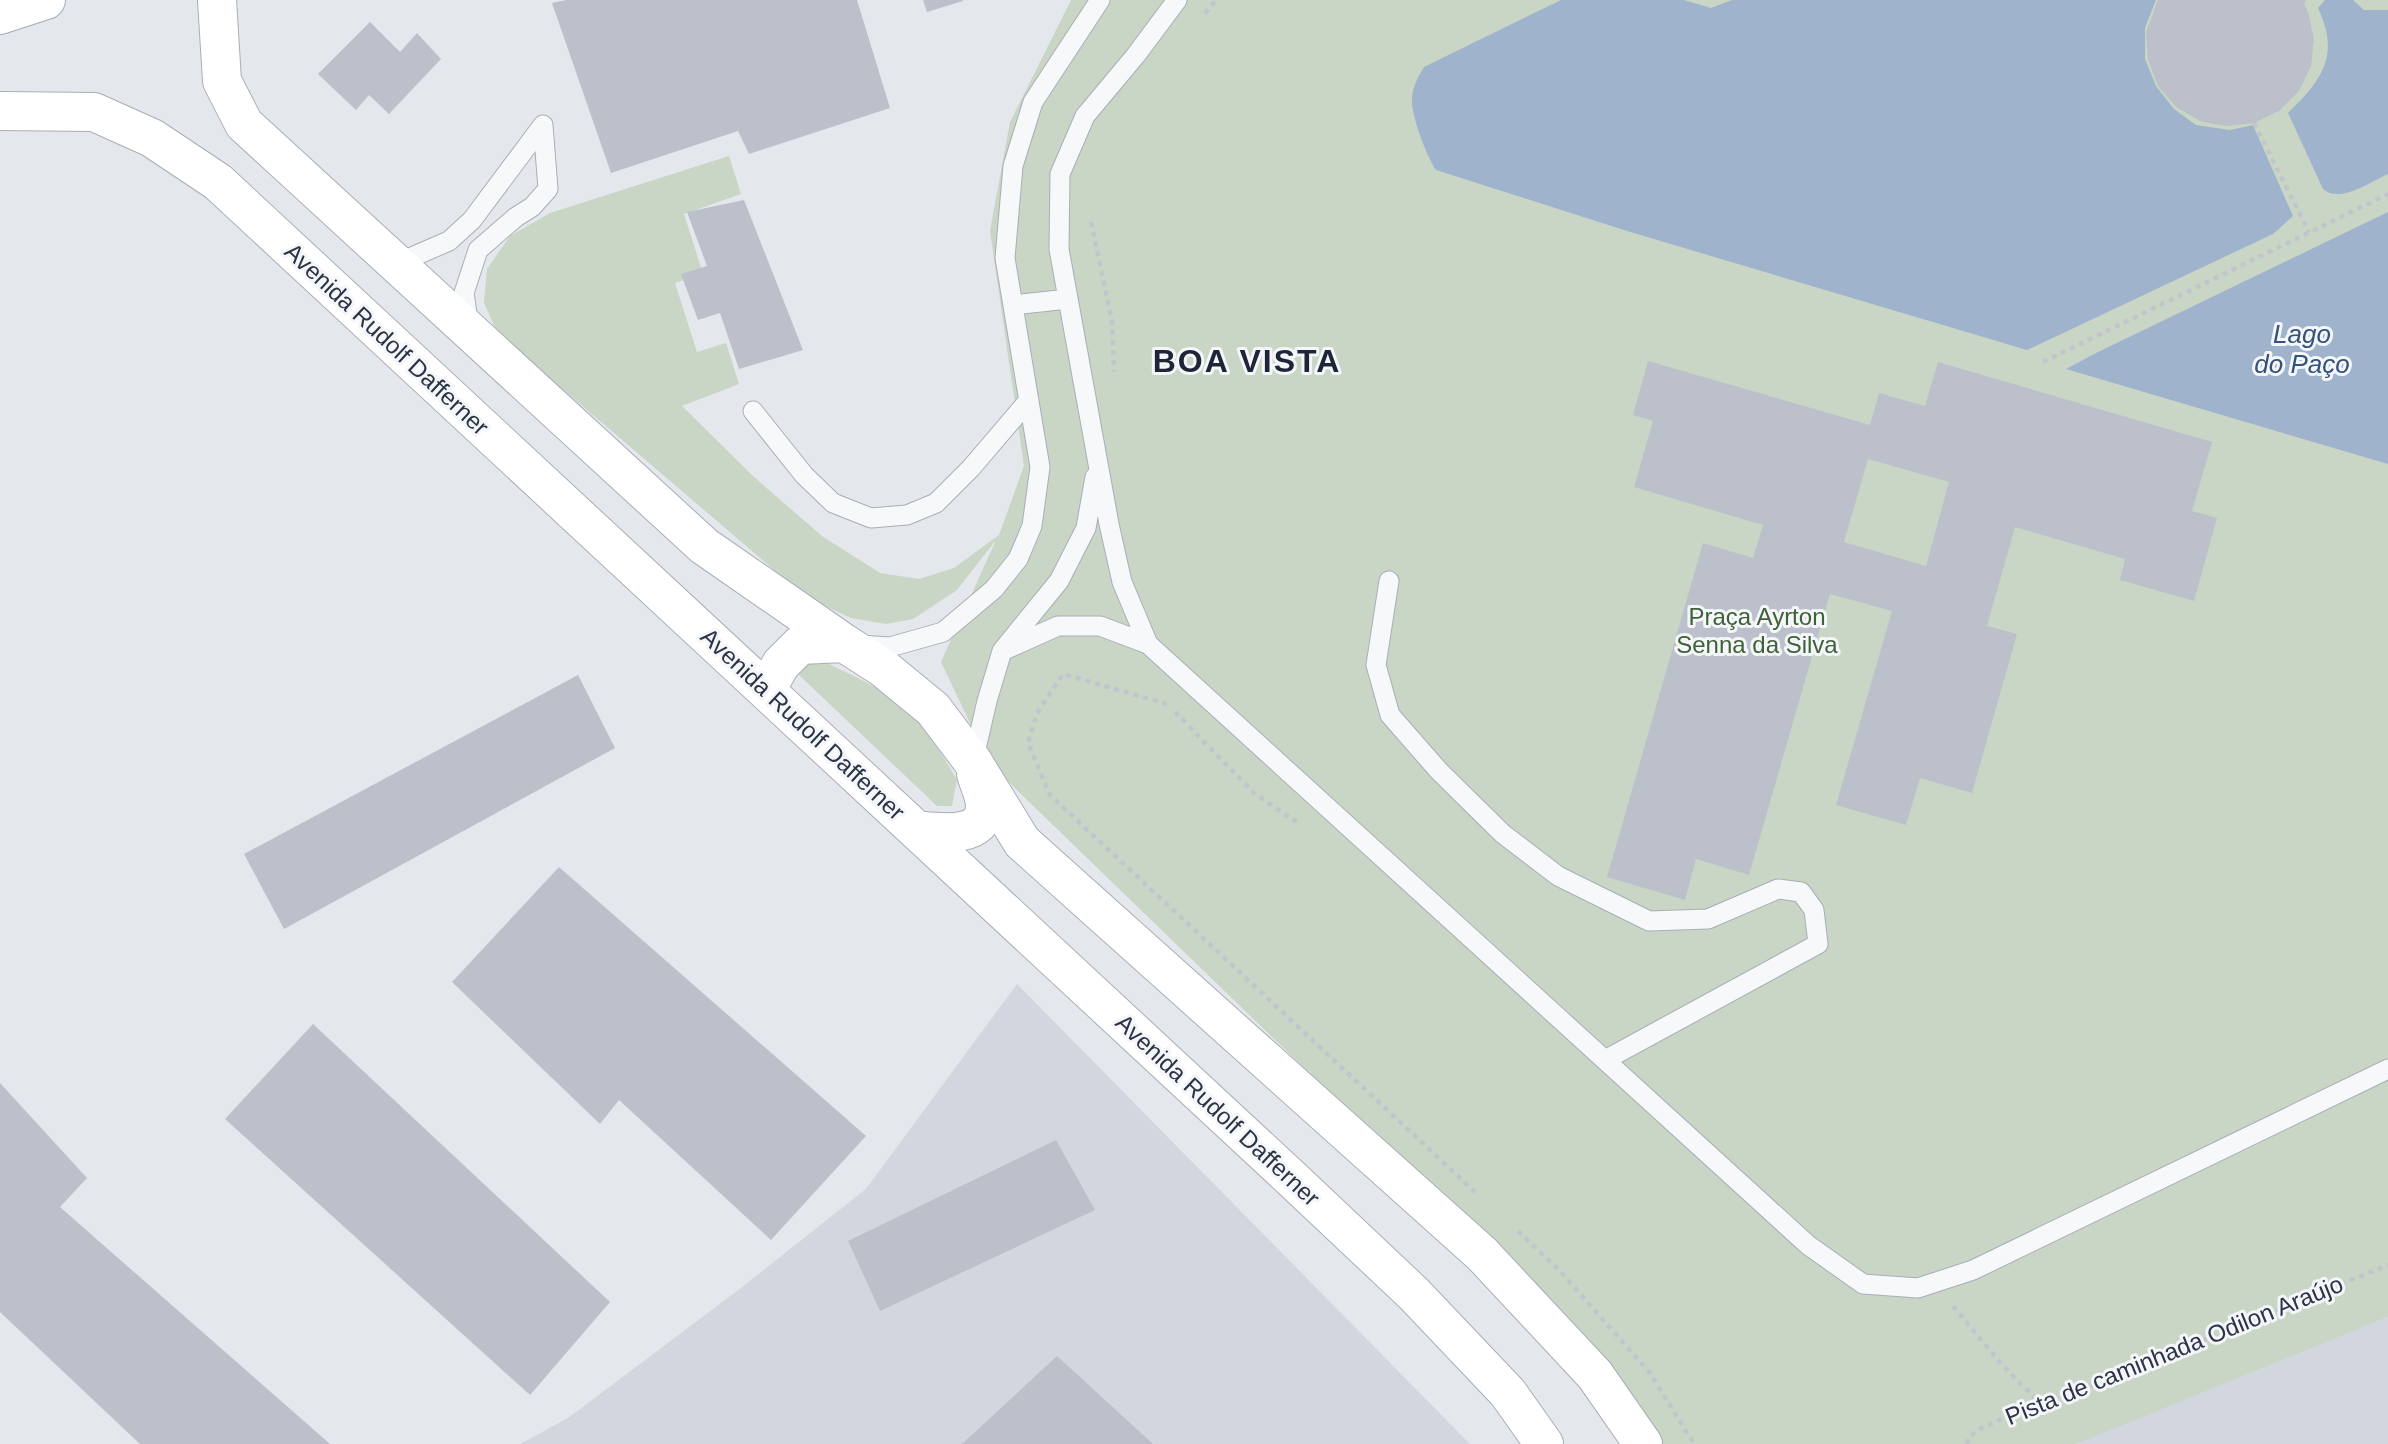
<svg xmlns="http://www.w3.org/2000/svg" width="2388" height="1444" viewBox="0 0 2388 1444" font-family="Helvetica,sans-serif">
  <style>
    .built { fill: #d2d6de }
    .green { fill: #c9d6c5 }
    .water { fill: #9fb4cc }
    .building { fill: #bbc0ca; fill-rule: evenodd }
    .lines { fill: none; stroke-linecap: round; stroke-linejoin: round }
    .service-casing { stroke: #a9aeb7; stroke-width: 21 }
    .secondary-casing { stroke: #a9aeb7; stroke-width: 40 }
    .primary-casing { stroke: #a3abb8; stroke-width: 40 }
    .path { stroke: #c2c5cb; stroke-width: 4.5; stroke-dasharray: 5 5; stroke-linecap: butt }
    .service { stroke: #f7f8fa; stroke-width: 19 }
    .secondary { stroke: #fff; stroke-width: 38 }
    .primary { stroke: #fff; stroke-width: 38 }
    .labels { text-anchor: middle; dominant-baseline: central; stroke-width: 6; stroke-linejoin: round; paint-order: stroke }
    .street-label { font-size: 24px; fill: #2b3445; stroke: #f4f6f9 }
    .park-label { font-size: 24px; fill: #3f6138; stroke: #f4f6f9 }
    .water-label { font-size: 26px; font-style: italic; fill: #34527a; stroke: #f4f6f9 }
    .district-label { font-size: 32px; font-weight: bold; letter-spacing: 2px; fill: #1d2536; stroke: #f4f6f9 }
  </style>
  <rect width="100%" height="100%" fill="#e4e7ec"/>
  <path class="built" d="M1017,984L1470,1444H520L568,1418L741,1288L866,1189Z
    M2388,1317V1444H2076L2114,1428Z"/>
  <path class="green" d="M1071,0H2388V1317L2076,1444H1655L1520,1277L989,763L941,662L996,540L957,590L913,619L886,624L851,618L806,597L498,334L484,303L487,269L510,236L550,213L729,156L741,194L684,214L703,274L675,283L697,352L726,343L739,384L682,406L754,477L822,536L880,573L919,579L954,568L999,535L1024,466L990,231L1010,122Z
    M813,656C845,673 885,687 911,714C929,733 944,757 957,780L952,806H937L799,675Z"/>
  <path class="water" d="M1561,0H1684L1711,8L1732,0H2156L2145,28V59L2156,86L2174,109L2196,125L2230,130L2253,125L2293,216L2273,234L2027,350L1627,231L1436,170C1427,157 1410,113 1412,98C1413,86 1418,77 1424,67Z
    M2325,0H2353L2364,10H2388V174C2370,182 2340,204 2323,189L2288,113C2323,79 2340,55 2318,8Z
    M2388,212V464L2066,369L2096,353Z"/>
  <path class="building" d="M566,0H857L890,108L749,154L738,131L611,173L552,3Z
    M923,0H962L963,1L927,12Z
    M2158,0H2306L2304,4L2308,12L2314,39L2311,66L2299,91L2279,111L2254,123L2227,126L2214,124L2200,121L2176,107L2158,86L2148,60L2146,32Z
    M370,22L400,52L417,33L441,59L389,114L369,95L356,110L318,74Z
    M744,200L803,350L739,369L720,313L698,320L681,274L707,266L687,212Z
    M1648,361L1870,425L1879,393L1925,406L1938,362L2212,442L2192,511L2217,518L2194,601L2120,580L2125,559L2015,527L1987,626L2017,634L1972,793L1920,778L1906,825L1836,805L1892,611L1830,594L1749,875L1696,859L1685,900L1607,877L1703,543L1753,558L1763,525L1634,487L1653,421L1633,415ZM1868,459L1949,482L1926,566L1844,542Z
    M578,675L615,748L284,929L244,854Z
    M559,867L866,1136L771,1240L619,1100L600,1124L452,982Z
    M313,1024L610,1302L530,1395L225,1119Z
    M0,1083L87,1178L60,1207L330,1444H140L0,1312Z
    M1056,1140L1095,1210L880,1311L848,1241Z
    M1057,1356L1153,1444H962Z"/>
  <g class="lines">
    <g class="service-casing">
      <path id="service" d="M396,264L449,241L472,220L543,125
        M1013,305L1068,299
        M469,327L464,293L478,250L516,217L532,207L548,189L543,125
        M753,411L804,475L833,503L871,518L907,515L936,503L971,468L1029,400
        M1389,581L1376,665L1390,715L1439,771L1503,834L1558,876L1649,921L1708,919L1778,889L1801,892L1814,910L1818,944L1605,1060
        M1148,644L1122,582L1109,524L1059,249L1060,174L1085,116L1136,55L1177,0
        M860,645L890,647L943,632L994,589L1018,559L1032,526L1040,467L1005,258L1013,166L1033,102L1100,0
        M1002,651L1058,626H1100L1148,644L1808,1245L1863,1284L1918,1288L1973,1270L2388,1069
        M973,762L987,701L1002,651L1059,581L1086,528L1095,477"/>
    </g>
    <g class="secondary-casing">
      <path id="secondary" d="M217,0L222,81L244,124L704,546L844,643L883,668L933,709L973,762L1022,842L1482,1254L1595,1375L1643,1444
        M0,111L94,112L152,138L218,182L1291,1178L1414,1294L1508,1393L1544,1444
        M766,690L781,664L800,645L844,643
        M916,830C938,832 985,840 985,806C985,795 979,785 976,774"/>
    </g>
    <g class="primary-casing">
      <path id="primary" d="M0,15L46,0"/>
    </g>
    <path class="path" d="M1205,13L1216,0
      M2254,123L2309,232
      M1091,222L1112,321L1114,372
      M2043,362L2388,194
      M1167,704L1063,674L1037,713L1028,743L1050,795L1475,1192
      M1175,712L1255,794L1298,823
      M1518,1231L1559,1270L1650,1373L1694,1444
      M1953,1306L2003,1366L2039,1402
      M1966,1444L1975,1431L2039,1402L2103,1381L2388,1265"/>
    <use href="#service" class="service"/>
    <use href="#secondary" class="secondary"/>
    <use href="#primary" class="primary"/>
  </g>
  <g class="labels">
    <g class="street-label">
      <text transform="translate(387 339) rotate(43)">Avenida Rudolf Dafferner</text>
      <text transform="translate(803 724) rotate(43)">Avenida Rudolf Dafferner</text>
      <text transform="translate(1218 1110) rotate(43)">Avenida Rudolf Dafferner</text>
      <text transform="translate(2174 1350) rotate(-22)">Pista de caminhada Odilon Araújo</text>
    </g>
    <g class="park-label">
      <text x="1757" y="616">Praça Ayrton<tspan x="1757" dy="28">Senna da Silva</tspan></text>
    </g>
    <g class="water-label">
      <text x="2302" y="334">Lago<tspan x="2302" dy="30">do Paço</tspan></text>
    </g>
    <g class="district-label">
      <text x="1247" y="361">BOA VISTA</text>
    </g>
  </g>
</svg>
